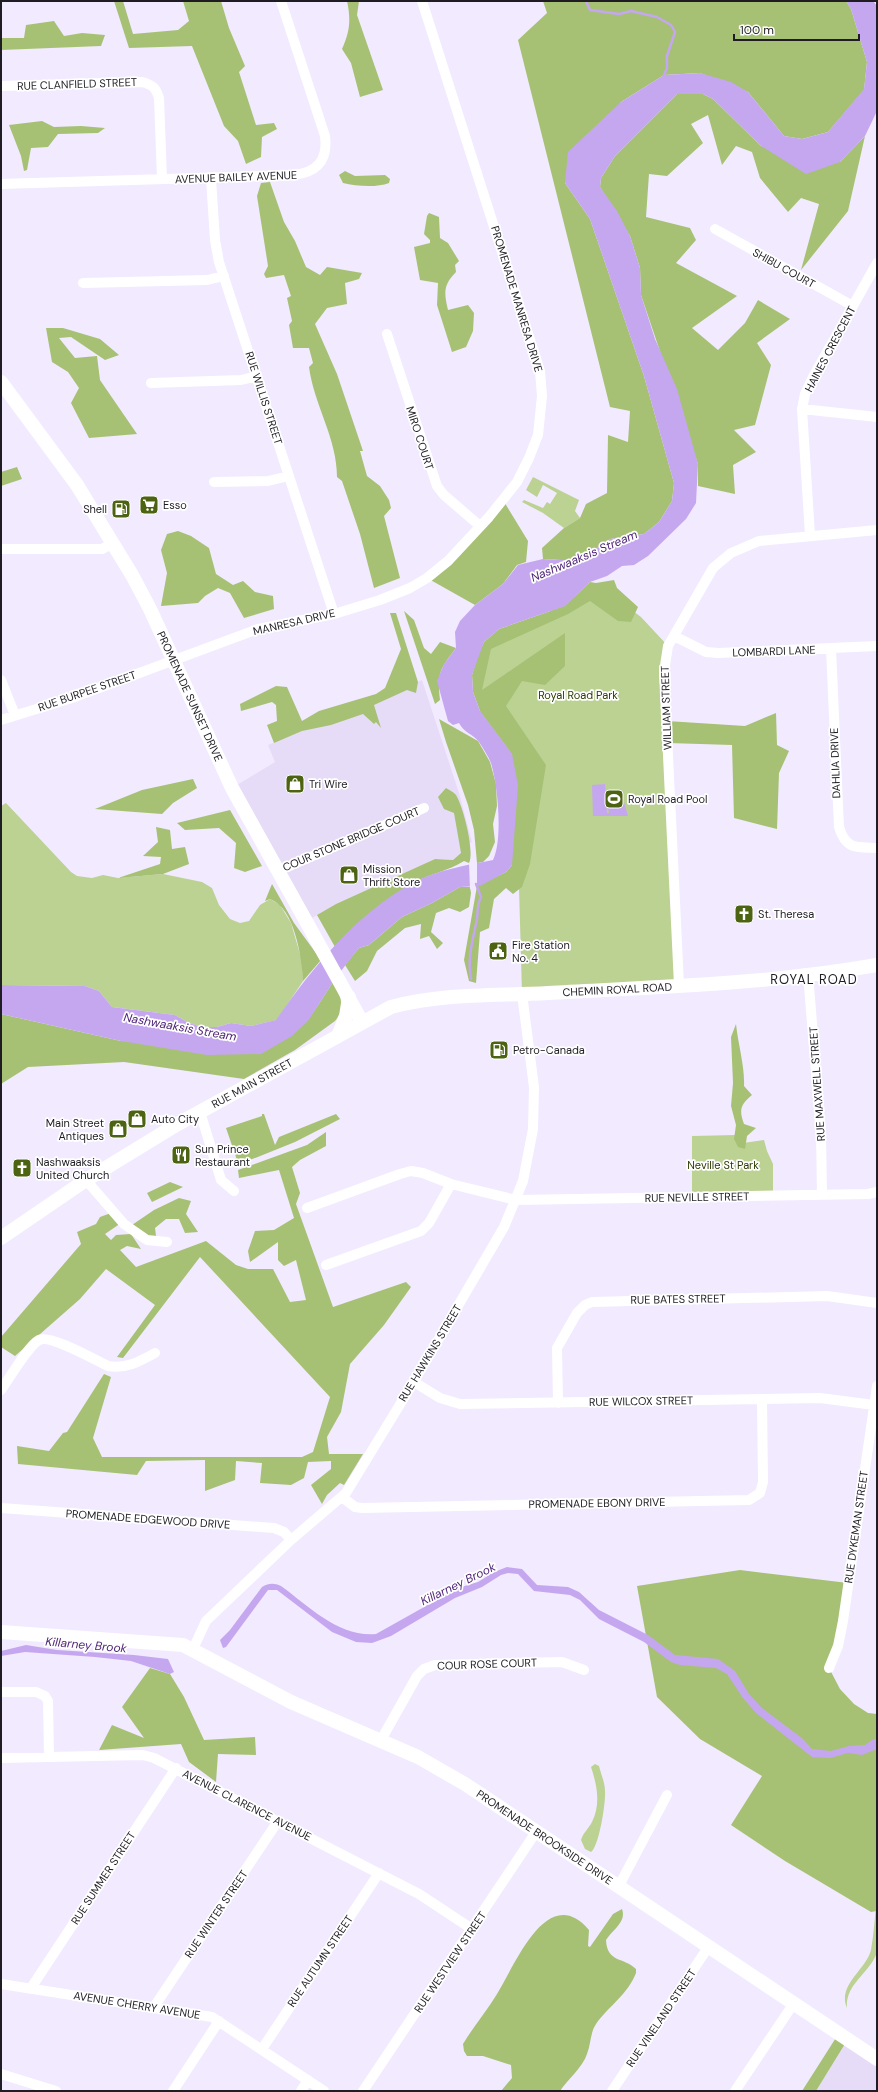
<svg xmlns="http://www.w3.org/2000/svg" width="878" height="2092" viewBox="0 0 878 2092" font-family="'DM Sans',sans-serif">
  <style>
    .built { fill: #e7dcf8 }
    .green { fill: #bbd293 }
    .forest { fill: #a6c174 }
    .water { fill: #c5a7f0 }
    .pier { fill: #f2eaff }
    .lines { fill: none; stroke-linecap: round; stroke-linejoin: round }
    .stream { stroke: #c5a7f0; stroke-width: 2.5 }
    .street { stroke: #fff; stroke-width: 10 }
    .secondary { stroke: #fff; stroke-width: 14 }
    .labels { text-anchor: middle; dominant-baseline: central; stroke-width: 3.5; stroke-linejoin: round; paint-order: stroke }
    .street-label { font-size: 11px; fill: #1f1c23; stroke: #fff }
    .poi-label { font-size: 11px; fill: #1f1c23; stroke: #fff; text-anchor: start }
    .park-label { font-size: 11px; fill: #2d3c02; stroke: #fff }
    .water-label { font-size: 12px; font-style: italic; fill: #4f2578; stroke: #fff }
    .quarter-label { font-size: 13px; letter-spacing: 1px; fill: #1f1c23; stroke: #fff }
  </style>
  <rect width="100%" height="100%" fill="#f2eaff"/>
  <path class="built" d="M422,680L459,793L472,842L461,847V853L453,860L435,859L336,904L307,921L232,788L275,762L268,745Z
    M848,2039L877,2059V2091H816Z"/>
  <path class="green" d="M533,477L579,500L575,511L580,518L564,528L543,513L522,502L524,500L543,508L547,502L550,504L557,493L543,485L537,497L526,490Z
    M596,583L641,617L668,646L679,985L522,994L519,887L480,711L478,655Z
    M6,803L71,872L77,876L92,878L103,875L118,878L163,874L202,882L212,888L219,905L230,919L240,923L249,921L260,905L270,899L280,905L291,923L302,961L303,981L277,1020L251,1026L231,1023L217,1027H202L189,1023L175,1015L112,1007L99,991L85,986L1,985V806Z
    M736,1135L743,1143L764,1140L767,1151L773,1164V1196L692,1197V1136Z
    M595,1764L599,1766C601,1774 605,1783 605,1791C606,1802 599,1847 591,1852L585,1849L581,1840C583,1833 589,1828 592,1822C601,1804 597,1785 591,1767Z
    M877,1896C877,1908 878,1946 876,1955C868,1974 845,1985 847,2008C837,1985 866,1970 871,1950C874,1933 875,1914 877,1896Z"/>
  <path class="forest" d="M114,1H123L133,34L178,30L189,21L183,1H221L229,28L245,66L239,72L256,125L274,123L277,129L262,137L261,157L246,164L238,141L224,126L192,46L129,48Z
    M347,1H359L357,15L383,90L360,97L351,63L342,49C350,31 351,20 347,1Z
    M543,1H846L851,9L867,62L864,90L828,132L802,139L784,136L748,92L700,73L664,75L621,102L565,183L590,219L644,376L674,483L672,501L659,522L644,534L610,539L579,561L543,559L542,548L564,528L580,518L586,504L607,493L608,435L628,442L630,411L610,407L518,40L547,13Z
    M54,21L64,36L82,33L105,35L101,46L1,50V38H24L26,25Z
    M677,94H703L713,99L761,146L840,162L865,136L848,211L801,270L819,204L801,198L788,212L760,178L752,152L736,146L722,165L708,115L691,124L703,143L667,176L649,174L646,217L690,228L696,240L676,263L737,296L692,328L718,350L745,323L758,300L790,319L757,343L771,365L755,425L734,430L756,452L733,465L735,494L698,486V464L641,295L640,268L630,236L600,187L601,178L615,156Z
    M42,121L54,127L81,126L105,128L98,133L58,134L48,147L31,148L27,170L24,171L21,156L9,125Z
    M345,171L355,176L385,175L390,179L389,183C376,188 356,186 343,183L339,175Z
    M270,182L284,222L295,241L306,267L320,275L327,267L362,273L359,279L345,283L347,304L327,308L315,324L337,374L363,451H360L367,476L380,486L389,500L391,508L384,516L400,578L374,588L360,534L342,481L337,477C337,438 314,405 309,367L313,363L309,348H293L289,325L292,321L287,298L291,296L284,275L266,278L264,274L268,266L257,196L261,183Z
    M429,213L439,217L440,238L448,243L459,261L455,265L456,272C443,285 444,293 448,310L468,305L474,313L473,331L466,347L452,352L437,305L438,283L420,280L414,247L430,243V240L424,234L427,216Z
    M46,328H63L100,339L119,355L105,360L71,337L59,338L75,358L97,356L100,380L137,434L89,438L71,403L79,388L68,372L52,362Z
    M17,467L22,479L1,486V472Z
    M503,500L528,541L526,562L517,565L503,584L475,605L427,578Z
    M178,531L191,536L209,548L216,574L233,585L243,581L255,592L273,596L274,609L244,618L230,593L218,588L205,596L198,603L161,606L167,573L161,550L167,534Z
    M614,580L617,588L638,607L631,622L618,621L590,601L568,614L491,649L482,690L565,633V666L545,685L522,681L506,706L546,765L530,864L522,887L513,894L506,888L494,899L489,928L480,932L476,983L469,981L464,960L477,886L506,872L512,865V754L480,711L473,692L472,675L478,655L484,642L499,629L565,606L590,582L596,583Z
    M404,611L414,620L424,648L431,654L440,642L456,648C440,669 437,673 440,700L435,704Z
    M390,613H396L418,682L416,693L407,690L374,705L381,728L376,722L374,724L363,714L331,725L302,731L274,743L267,725L277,721L276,705L272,702L241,711L240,704L276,686L287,687L302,721L319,711L376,694L385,688L401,649Z
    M776,713L777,745L789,751L779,773L777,829L734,818L732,745L668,743L667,721L745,726Z
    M439,719L478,741L490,762L496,784L497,806L493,824L495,842L489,856L483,862L477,863L474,830L468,805L446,742Z
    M193,779L197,788L173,803L162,814L95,809L142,790Z
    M446,788C449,790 454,792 456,795C463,806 475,852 469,863L464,861C448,871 429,874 413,883C384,900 358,923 335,947L317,915L336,904L435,859L453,860L461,853L454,813L444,809L438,797Z
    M230,810L262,866L245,872L234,868L236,843L219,828L185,830L177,823Z
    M156,827L170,830L172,849L185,847L189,864L163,874L118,878L160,864L161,857L143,856L158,842Z
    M272,884L294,923L321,960L303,981C302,959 295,908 270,899L265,901Z
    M460,887H470L471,893L469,907L460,912L449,908L436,913L431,932L443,943L437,949L429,936L420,939L421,924L405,928L377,951L367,971L355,981L345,965L359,948L369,945L402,917L432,903Z
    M333,982C341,996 346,1008 335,1021L295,1050L244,1079L124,1062L28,1067L1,1084V1014L121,1041L277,1044C306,1029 316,1008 333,982Z
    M736,1024C738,1044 745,1067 744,1086L752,1095C740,1105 739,1110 744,1124L756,1128L747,1136L745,1149L738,1147L734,1139L736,1125L731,1106L733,1083L731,1037Z
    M262,1114H264L275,1145L279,1137L336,1114L340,1119L295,1142L235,1166L236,1157L226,1128L262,1116Z
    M326,1132V1146L300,1160L292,1167L300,1193L296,1204L333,1307L406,1282L411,1287L384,1325L350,1364L341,1412L327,1437L329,1454H363L344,1485L340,1483L327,1495L322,1504L311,1485L331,1469V1461L308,1462L304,1478L291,1485L260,1483L262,1463L236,1461L235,1480L205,1491V1460L146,1461L137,1475L18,1464L17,1446L49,1451L63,1433L67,1432L104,1374L111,1377L93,1438L102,1457H302L313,1452L330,1397L200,1257L123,1358L117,1357L155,1305L106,1269L80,1299L15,1356L1,1347V1337L81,1244L77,1232L96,1224L100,1217L111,1213L121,1223L105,1234L111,1240L116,1235L131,1234L141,1249L127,1246L120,1250L136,1267L206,1241L236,1265L248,1269H273L290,1302L306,1300L296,1260L284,1266L278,1260V1242L250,1262L248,1251L255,1231L274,1230L294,1218L279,1170L239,1178L238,1170L307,1145Z
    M170,1182L183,1187L152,1202L147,1193Z
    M179,1198L191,1201L186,1214L198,1232L185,1233L179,1219H166L155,1228L156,1236H146L132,1225L154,1210Z
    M740,1570L848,1583L829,1668L840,1689L854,1704L868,1713L877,1714V1911L871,1912L785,1861L731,1825L762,1776L700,1739L657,1697L637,1586Z
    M150,1668L170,1674L184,1697L204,1740L255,1737L256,1755L218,1754L216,1782L189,1762L181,1744L99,1750L112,1725L144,1738L122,1707Z
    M622,1909C627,1922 612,1930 606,1940C607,1963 624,1957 636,1969V1973C628,1994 608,2007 596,2024C590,2033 591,2044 587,2054C583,2067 568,2079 560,2091H501L512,2078L511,2065L483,2056H467L464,2051L463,2044C473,2027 487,2011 497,1994C515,1966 547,1881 589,1930L588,1946L590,1947L613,1914Z
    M839,2033L848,2039L816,2091H802Z"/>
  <path class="water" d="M846,1H873L877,6V111L865,136L840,162L806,174L761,146L713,99L703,94H677L615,156L601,178L600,187L617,211L630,236L640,268L641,295L655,339L677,389L698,464L696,503L686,519L648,556L634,565L622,566L607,576L590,582L565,606L499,629L484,642L472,675L473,692L480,711L512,754L518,785L512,865L506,872L480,886L460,887L432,903L402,917L369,945L359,948L337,976L308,1021L292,1036L261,1054L207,1055L121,1041L1,1014V985L85,986L99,991L112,1007L175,1015L189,1023L202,1027H217L231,1023L251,1026L276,1020C313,967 356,914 414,882C438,870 467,865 493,860C503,840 498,785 491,763C488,756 483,748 479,742C473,734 464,733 459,723L453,725L448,721L437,681L444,664L456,648L455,632L460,621L475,605L503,584L518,565L543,559L579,561L610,539L644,534L659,522L672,501L674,483L644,376L590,219L565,183L568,152L621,102L664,75L700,73L731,82L748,92L784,136L802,139L828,132L864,89L867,62L851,9Z
    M605,784L607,813H609L607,804L622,795L628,816H593L592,785Z
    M507,1567L522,1569L537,1585L568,1587L579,1592L599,1610L648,1635L675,1655L718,1659L735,1671L749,1694L762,1708L803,1739L812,1749L831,1751L849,1746L865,1745L872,1740L877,1739V1749L862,1755L848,1753L830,1758L812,1757L756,1713L743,1698L727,1674L716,1668L680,1665L671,1662L644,1642L599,1619L580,1600L570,1595L534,1591L518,1574L508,1573L501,1575L482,1587L455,1598L391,1636L372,1643L356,1642L332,1632L277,1590H268L226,1647L223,1648L220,1640L230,1630L262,1587C269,1583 274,1583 281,1586C310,1607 338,1637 376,1634L458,1588L478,1582L494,1572Z
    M26,1645L57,1650L134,1655L168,1659L174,1672L170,1674L131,1661L95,1657L25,1652L1,1656V1651Z"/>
  <path class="pier" d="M469,863H477V888L470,889Z"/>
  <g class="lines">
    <path class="stream" d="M586,1L590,10L619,14L631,11L657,17L671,25L675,32L667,56V68L664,75
      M471,979C467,958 473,939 477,919C478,910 477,905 481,897L476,884"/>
    <path class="street" d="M1,86L142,82C153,85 156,88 159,98L162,179
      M211,179L215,240L219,262L334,614
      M1,184L294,175C318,172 328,160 325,136L281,1
      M715,229L853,306
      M83,283L207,280L224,276
      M387,334L437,486L444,495L480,526
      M151,383L241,380L257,376
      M802,409L877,417
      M214,482L268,481L289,476
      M810,535L802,409L805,394L813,377L877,263
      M1,549H102L113,543
      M674,636L706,652L718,653L877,646
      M831,649L839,827C846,850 856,847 877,848
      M1,680L15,715
      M1,720L72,698L258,629L334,614L380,600L410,588L427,578L448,561L489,517L517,482L529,458L538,435L542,396L540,371L422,1
      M278,871L424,808
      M808,974L821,1134L822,1195
      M679,985L664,672L668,646L713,568L731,553L759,541L877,530
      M200,1112L221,1180L234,1191
      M86,1180L124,1224L147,1240L167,1242
      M307,1208L400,1174L411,1171L423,1173L451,1184L516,1200L868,1194L877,1192
      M326,1265L421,1231L429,1223L451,1184
      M414,1382L440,1398L460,1404L820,1398L874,1405
      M1,1390C9,1379 28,1346 39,1340C50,1334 95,1360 108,1366C126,1369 139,1362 155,1353
      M558,1403L557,1348L577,1313L585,1305L592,1302L827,1296L877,1303
      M342,1497L355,1507L362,1508L749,1500L760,1493L763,1482L762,1399
      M1,1508L274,1528L284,1532L291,1540
      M193,1649L206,1621L291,1540L346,1493L410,1388L504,1227L523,1181L533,1129L534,1087L522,994
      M829,1668L838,1646L843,1621L877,1386
      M1,1692H36L45,1696L48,1701L49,1757
      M381,1740L417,1676L424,1669L435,1665L562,1662L584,1670
      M1,1758L143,1755L154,1758L419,1894L472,1929
      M620,1887L622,1880L667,1795
      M1,1984L212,2017L324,2091
      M31,1988L176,1768
      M154,2007L278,1821
      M262,2049L379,1873
      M1,2074L56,2091
      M173,2091L219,2021
      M301,2091L308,2080
      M363,2091L536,1832
      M612,2091L709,1946
      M735,2091L794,2003"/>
    <g class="secondary">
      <path id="s1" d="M1,382L77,485L132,575L150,609L232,788L362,1022"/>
      <path d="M338,1036L346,1016L349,997"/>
      <path id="s2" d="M1,1238L86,1180L176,1125L391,1007C443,993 495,996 548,993C657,987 769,984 877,965"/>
      <path id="s3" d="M1,1632L183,1645L291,1702L418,1757L465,1784L877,2059"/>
    </g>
  </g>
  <defs>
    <g id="supermarket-square" transform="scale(1)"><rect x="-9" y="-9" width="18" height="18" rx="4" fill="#4c6311" stroke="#fff"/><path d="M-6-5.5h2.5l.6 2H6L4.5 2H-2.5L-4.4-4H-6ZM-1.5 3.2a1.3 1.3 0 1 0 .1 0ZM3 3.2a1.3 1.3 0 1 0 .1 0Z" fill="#fff"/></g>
    <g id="fuel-square" transform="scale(1)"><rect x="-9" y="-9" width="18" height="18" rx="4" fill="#4c6311" stroke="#fff"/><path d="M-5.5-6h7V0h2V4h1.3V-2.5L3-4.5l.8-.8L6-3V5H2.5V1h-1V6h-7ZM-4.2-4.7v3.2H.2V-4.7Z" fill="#fff"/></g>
    <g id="shop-square" transform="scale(1)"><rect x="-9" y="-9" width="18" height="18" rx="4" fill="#4c6311" stroke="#fff"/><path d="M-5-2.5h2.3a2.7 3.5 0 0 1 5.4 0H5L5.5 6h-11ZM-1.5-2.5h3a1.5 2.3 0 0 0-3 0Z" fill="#fff"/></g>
    <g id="stadium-square" transform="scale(1)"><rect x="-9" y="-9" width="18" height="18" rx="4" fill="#4c6311" stroke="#fff"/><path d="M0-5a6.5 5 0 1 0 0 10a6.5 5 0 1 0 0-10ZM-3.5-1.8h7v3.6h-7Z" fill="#fff"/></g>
    <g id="church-square" transform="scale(1)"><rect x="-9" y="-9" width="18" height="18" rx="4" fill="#4c6311" stroke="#fff"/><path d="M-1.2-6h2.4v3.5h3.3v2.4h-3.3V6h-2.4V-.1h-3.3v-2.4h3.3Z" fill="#fff"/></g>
    <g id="civic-square" transform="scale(1)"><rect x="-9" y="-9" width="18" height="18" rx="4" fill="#4c6311" stroke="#fff"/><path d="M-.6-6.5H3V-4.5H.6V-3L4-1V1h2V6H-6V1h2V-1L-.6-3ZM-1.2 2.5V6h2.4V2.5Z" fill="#fff"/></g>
    <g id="restaurant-square" transform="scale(1)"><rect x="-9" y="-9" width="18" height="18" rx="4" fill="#4c6311" stroke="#fff"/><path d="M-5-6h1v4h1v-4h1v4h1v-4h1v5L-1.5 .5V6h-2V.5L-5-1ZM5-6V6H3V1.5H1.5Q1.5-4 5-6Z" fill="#fff"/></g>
  </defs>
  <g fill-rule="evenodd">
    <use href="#supermarket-square" x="149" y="505"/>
    <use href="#fuel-square" x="121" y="509"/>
    <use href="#shop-square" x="295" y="784"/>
    <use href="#stadium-square" x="614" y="799"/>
    <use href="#shop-square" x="349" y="875"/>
    <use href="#church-square" x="744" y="914"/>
    <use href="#civic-square" x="498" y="951"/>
    <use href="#fuel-square" x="499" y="1050"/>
    <use href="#shop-square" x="137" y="1119"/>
    <use href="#shop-square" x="118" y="1129"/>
    <use href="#restaurant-square" x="181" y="1155"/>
    <use href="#church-square" x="22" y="1168"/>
  </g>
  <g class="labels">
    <g class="street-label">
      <text transform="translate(77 84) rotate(-2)">RUE CLANFIELD STREET</text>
      <text transform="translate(236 177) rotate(-2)">AVENUE BAILEY AVENUE</text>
      <text transform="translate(784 268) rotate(29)">SHIBU COURT</text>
      <text transform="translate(517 299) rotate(73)">PROMENADE MANRESA DRIVE</text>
      <text transform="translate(830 349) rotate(-62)">HAINES CRESCENT</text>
      <text transform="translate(264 398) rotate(72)">RUE WILLIS STREET</text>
      <text transform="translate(420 438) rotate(72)">MIRO COURT</text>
      <text transform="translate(294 622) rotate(-13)">MANRESA DRIVE</text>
      <text transform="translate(774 651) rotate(-2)">LOMBARDI LANE</text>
      <text transform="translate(87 691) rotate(-19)">RUE BURPEE STREET</text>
      <text stroke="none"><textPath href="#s1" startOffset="368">PROMENADE SUNSET DRIVE</textPath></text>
      <text transform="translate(666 708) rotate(-92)">WILLIAM STREET</text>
      <text transform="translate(835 763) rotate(-92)">DAHLIA DRIVE</text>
      <text transform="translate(351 839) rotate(-23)">COUR STONE BRIDGE COURT</text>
      <text stroke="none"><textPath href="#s2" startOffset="681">CHEMIN ROYAL ROAD</textPath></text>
      <text stroke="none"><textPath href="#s2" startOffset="295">RUE MAIN STREET</textPath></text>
      <text transform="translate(817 1084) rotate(-94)">RUE MAXWELL STREET</text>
      <text transform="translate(697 1197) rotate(-1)">RUE NEVILLE STREET</text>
      <text transform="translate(678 1299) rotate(-1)">RUE BATES STREET</text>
      <text transform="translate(430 1353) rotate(-59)">RUE HAWKINS STREET</text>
      <text transform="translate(641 1401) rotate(-1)">RUE WILCOX STREET</text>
      <text transform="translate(597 1503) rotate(-1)">PROMENADE EBONY DRIVE</text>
      <text transform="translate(148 1519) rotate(4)">PROMENADE EDGEWOOD DRIVE</text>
      <text transform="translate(856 1527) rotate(-82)">RUE DYKEMAN STREET</text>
      <text transform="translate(487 1664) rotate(-2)">COUR ROSE COURT</text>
      <text transform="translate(247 1805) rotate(27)">AVENUE CLARENCE AVENUE</text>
      <text stroke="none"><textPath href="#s3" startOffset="593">PROMENADE BROOKSIDE DRIVE</textPath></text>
      <text transform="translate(103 1878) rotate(-57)">RUE SUMMER STREET</text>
      <text transform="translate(216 1914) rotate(-56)">RUE WINTER STREET</text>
      <text transform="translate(320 1961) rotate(-56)">RUE AUTUMN STREET</text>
      <text transform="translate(450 1962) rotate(-56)">RUE WESTVIEW STREET</text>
      <text transform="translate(137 2005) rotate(9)">AVENUE CHERRY AVENUE</text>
      <text transform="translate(661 2018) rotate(-56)">RUE VINELAND STREET</text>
    </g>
    <g class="poi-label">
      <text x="163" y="505">Esso</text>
      <text x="107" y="509" text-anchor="end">Shell</text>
      <text x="309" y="784">Tri Wire</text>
      <text x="628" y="799">Royal Road Pool</text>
      <text x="363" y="869">Mission<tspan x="363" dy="13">Thrift Store</tspan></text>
      <text x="758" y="914">St. Theresa</text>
      <text x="512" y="945">Fire Station<tspan x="512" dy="13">No. 4</tspan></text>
      <text x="513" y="1050">Petro-Canada</text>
      <text x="151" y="1119">Auto City</text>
      <text x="104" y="1123" text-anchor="end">Main Street<tspan x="104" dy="13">Antiques</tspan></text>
      <text x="195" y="1149">Sun Prince<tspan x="195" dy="13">Restaurant</tspan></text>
      <text x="36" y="1162">Nashwaaksis<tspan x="36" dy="13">United Church</tspan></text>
    </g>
    <g class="park-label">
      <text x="578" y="695">Royal Road Park</text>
      <text x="723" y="1165">Neville St Park</text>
    </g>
    <g class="water-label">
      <text transform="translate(584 556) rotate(-23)">Nashwaaksis Stream</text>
      <text transform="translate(180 1027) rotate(10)">Nashwaaksis Stream</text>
      <text transform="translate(458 1584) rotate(-26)">Killarney Brook</text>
      <text transform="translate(86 1645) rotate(5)">Killarney Brook</text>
    </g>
    <g class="quarter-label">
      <text x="814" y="979">ROYAL ROAD</text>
    </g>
  </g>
  <rect width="878" height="2092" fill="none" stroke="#1f1c23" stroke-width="4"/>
  <path d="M734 34v6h125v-6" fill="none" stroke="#1f1c23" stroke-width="2"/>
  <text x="740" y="34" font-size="12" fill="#1f1c23" stroke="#ffffff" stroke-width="3" paint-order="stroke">100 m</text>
</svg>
